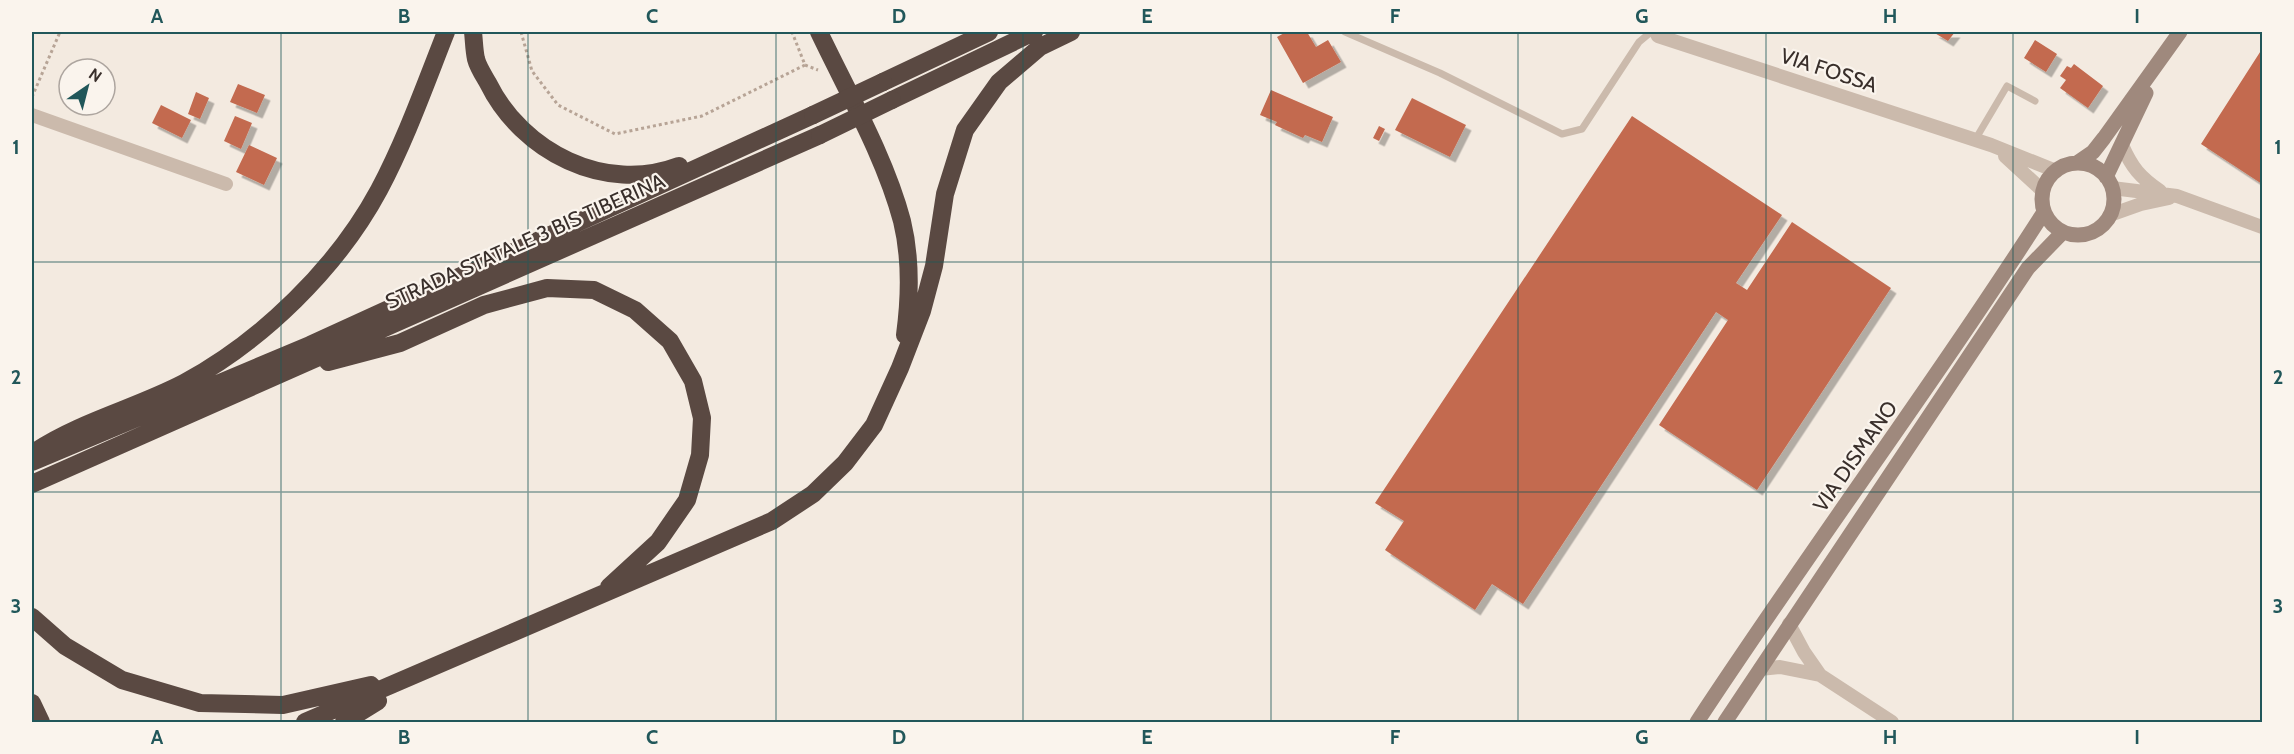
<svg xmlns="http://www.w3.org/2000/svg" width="2294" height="754" viewBox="0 0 2294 754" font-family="Cabin,sans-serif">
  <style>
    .building { fill: #c36a4f; filter: url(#shadow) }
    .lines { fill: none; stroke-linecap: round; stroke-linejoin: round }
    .path { stroke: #b7a496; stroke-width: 3; stroke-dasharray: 3 3; stroke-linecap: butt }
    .lane { stroke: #cbbaac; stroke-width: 7 }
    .street { stroke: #cbbaac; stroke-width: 14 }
    .secondary { stroke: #9f897d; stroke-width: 15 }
    .highway { stroke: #5a4942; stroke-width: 18 }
    .highway-bridge { stroke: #5a4942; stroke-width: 18 }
    .grid { fill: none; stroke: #21575a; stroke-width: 1.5; stroke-opacity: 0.55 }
    .labels { text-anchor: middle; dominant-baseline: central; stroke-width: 4.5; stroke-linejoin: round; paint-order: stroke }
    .street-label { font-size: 21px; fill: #392f2b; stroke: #faf4ed }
    .neatline { fill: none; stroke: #21575a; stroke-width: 2 }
    .grid-label { font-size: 20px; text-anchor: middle; font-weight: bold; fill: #21575a }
  </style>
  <defs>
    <filter id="shadow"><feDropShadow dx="5.5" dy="5.5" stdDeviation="0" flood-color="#0004"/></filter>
  </defs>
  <rect width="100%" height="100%" fill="#f3eae0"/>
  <path class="building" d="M1286,32H1307L1316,47L1328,40L1341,62L1303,83L1277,37Z
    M1933,32H1955L1948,41Z
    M2035,40L2057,54L2046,72L2024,58Z
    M2262,49V184L2201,144Z
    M2074,64L2103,86L2088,108L2060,88L2066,80L2060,76L2067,66L2071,68Z
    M238,84L265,95L257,113L230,102Z
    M1271,90L1333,117L1322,142L1305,135L1303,138L1277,126L1275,125L1277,122L1260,115Z
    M196,92L209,98L200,119L188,114Z
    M1412,98L1466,125L1450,157L1395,130Z
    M161,105L191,120L182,138L152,123Z
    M235,116L252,123L241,149L224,141Z
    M1632,116L1782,215L1736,283L1747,290L1792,222L1891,288L1757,490L1659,425L1728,320L1716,312L1523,604L1492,584L1475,610L1385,550L1404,521L1375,503Z
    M1379,126L1385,129L1379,141L1373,138Z
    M249,145L277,158L264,185L236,172Z"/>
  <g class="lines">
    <path class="path" d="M521,32L532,71L558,105L615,134L702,116L805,65L792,32
      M805,65L818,70
      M32,97L60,32"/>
    <path class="lane" d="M1345,32L1440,73L1562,134L1582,129L1639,42L1651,32
      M1975,140L2007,86L2035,101"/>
    <path class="street" d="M1656,32L1658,36L1991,145L2056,171
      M32,115L226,184
      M2122,145C2132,168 2140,177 2160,191
      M2005,156L2043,191
      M2112,188L2177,196L2262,227
      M2110,215L2141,204L2169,198
      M1789,624L1804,652L1820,675L1892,722
      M1760,669L1780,667L1820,675"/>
    <path class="secondary" d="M2077,163L2093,152L2104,138L2180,32
      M2042 199a36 36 0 1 1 72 0a36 36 0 1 1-72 0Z
      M2106,177L2146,93
      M1697,722C1810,550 1933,385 2044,212
      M1725,722L2028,268L2063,232"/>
    <path class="highway" d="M473,32C474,40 474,50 476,59C478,67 484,76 488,83C522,152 605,194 679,166
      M819,32C847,91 885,157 902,221C911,258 910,298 905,335
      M883,82L989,32
      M892,100L1034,32
      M328,362L400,343L484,305L547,288L594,290L635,310L670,341L693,381L702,418L700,455L687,500L658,542L609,587
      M36,451C82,421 136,408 184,383C262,341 337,268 379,190C406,139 425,85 446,32
      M32,462L310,345L813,115
      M32,484L820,135
      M32,617L65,646L122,680L200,703L283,705L371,685
      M32,703L41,722
      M305,722L772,521L813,494L845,463L874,425L900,368L922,311L934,266L945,194L965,130L999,82L1040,47L1071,32
      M344,722L378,701"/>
    <path class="highway-bridge" d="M813,115L883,82
      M820,135L892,100"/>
  </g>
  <path class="grid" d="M281,32V722M528,32V722M776,32V722M1023,32V722M1271,32V722M1518,32V722M1766,32V722M2013,32V722M32,262H2262M32,492H2262"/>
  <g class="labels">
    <g class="street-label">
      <text transform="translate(1829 70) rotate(18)">VIA FOSSA</text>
      <text transform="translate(525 241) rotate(-24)">STRADA STATALE 3 BIS TIBERINA</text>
      <text transform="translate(1855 456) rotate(-55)">VIA DISMANO</text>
    </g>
  </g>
  <rect width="2294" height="754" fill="none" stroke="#faf4ed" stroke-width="66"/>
  <g transform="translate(87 87) rotate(35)"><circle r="28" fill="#faf4ed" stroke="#ada59f" stroke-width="1.5"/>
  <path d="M0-4.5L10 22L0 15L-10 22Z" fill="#21575a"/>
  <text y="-9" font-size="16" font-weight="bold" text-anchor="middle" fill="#392f2b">N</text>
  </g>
  <rect x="33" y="33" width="2228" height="688" class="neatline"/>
  <g class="grid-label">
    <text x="157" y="23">A</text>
    <text x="404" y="23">B</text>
    <text x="652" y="23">C</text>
    <text x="899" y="23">D</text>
    <text x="1147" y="23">E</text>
    <text x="1395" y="23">F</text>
    <text x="1642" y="23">G</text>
    <text x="1890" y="23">H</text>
    <text x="2137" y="23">I</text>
    <text x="16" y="154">1</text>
    <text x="2278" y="154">1</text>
    <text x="16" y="384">2</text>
    <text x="2278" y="384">2</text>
    <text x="16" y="613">3</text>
    <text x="2278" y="613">3</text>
    <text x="157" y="744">A</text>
    <text x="404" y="744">B</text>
    <text x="652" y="744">C</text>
    <text x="899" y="744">D</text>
    <text x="1147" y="744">E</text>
    <text x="1395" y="744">F</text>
    <text x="1642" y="744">G</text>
    <text x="1890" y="744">H</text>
    <text x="2137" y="744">I</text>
  </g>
</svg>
